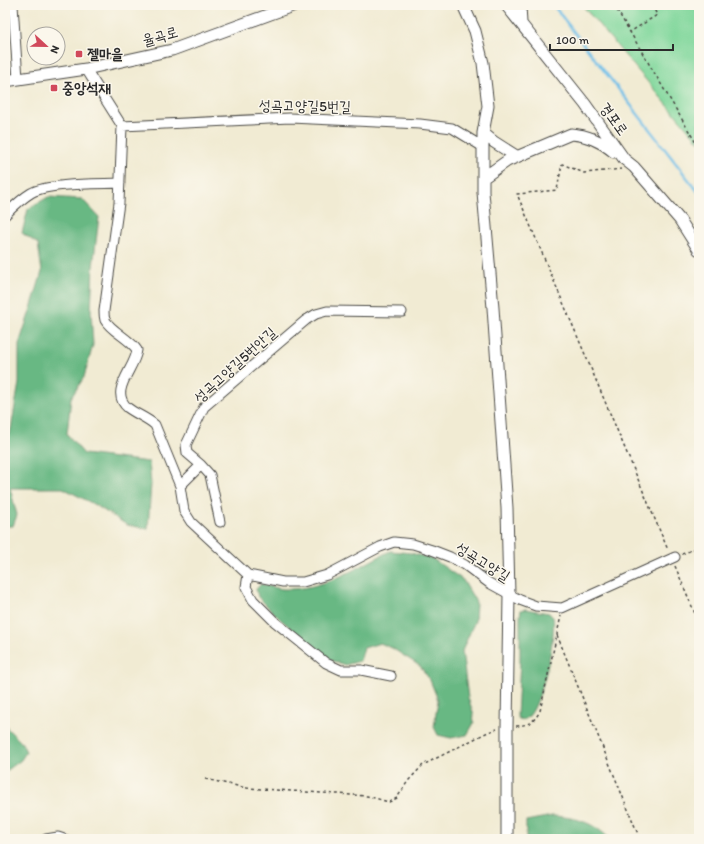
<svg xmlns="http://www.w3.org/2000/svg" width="704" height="844" viewBox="0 0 704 844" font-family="Itim,'Poor Story',sans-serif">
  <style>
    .green { fill: #80d79b; stroke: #568163 }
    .forest { fill: #68b883; stroke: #4a7257 }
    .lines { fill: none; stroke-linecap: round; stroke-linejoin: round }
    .stream { stroke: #6cbee8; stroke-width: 2.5 }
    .minor-casing { stroke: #494844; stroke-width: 11 }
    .tertiary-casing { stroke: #494844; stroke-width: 13 }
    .path { stroke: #494844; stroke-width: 1.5; stroke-dasharray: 3 3; stroke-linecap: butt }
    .minor { stroke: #fff; stroke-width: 9 }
    .tertiary { stroke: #fff; stroke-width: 11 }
    .poi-dot { fill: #d1495b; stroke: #fbf7ec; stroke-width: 1.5 }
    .labels { text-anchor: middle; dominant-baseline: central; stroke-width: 3; stroke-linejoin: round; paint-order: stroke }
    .street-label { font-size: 15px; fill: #2b2b2b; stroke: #fbf7ec }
    .poi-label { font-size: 15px; font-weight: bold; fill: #2b2b2b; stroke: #fbf7ec; text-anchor: start }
  </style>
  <rect width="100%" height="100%" fill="#fbf7ec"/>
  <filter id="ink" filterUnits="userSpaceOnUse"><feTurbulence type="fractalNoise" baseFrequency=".025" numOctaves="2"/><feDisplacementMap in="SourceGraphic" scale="8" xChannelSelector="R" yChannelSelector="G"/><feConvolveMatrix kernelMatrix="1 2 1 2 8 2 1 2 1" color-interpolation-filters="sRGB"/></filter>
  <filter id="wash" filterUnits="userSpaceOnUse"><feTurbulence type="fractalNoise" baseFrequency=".012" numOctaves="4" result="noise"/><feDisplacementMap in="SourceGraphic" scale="16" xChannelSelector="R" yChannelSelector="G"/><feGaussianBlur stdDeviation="0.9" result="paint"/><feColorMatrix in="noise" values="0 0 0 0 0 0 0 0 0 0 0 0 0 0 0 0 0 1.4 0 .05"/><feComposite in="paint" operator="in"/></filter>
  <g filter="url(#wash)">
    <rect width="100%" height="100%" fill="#f1ebd3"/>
    <path class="green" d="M582,5H699V142Z"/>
    <path class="forest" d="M48,197L82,199L99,217L93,267L91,310L93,345L84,377L71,398L67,434L84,454L149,462L151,484L148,529L127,525L97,506L63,488H10L17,515L13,526H5V442L11,429L19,383V344L32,305L42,272L38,244L22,233L28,209Z
      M390,551L411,553L433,559L463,580L476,602L475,621L462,651L468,698L473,712L474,723L467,735L451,738L438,735L434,727L438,700L430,680L420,666L392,648L380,643L364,648L360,661L345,665L327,659L279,618L258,597L256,589L261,584C268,586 276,588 283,589C322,591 356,568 390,551Z
      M525,609L549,613L553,617C557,634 541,706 528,717C525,720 522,720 519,719L517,716L520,661V615L521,610Z
      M5,726L22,743L26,752L21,760L5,772Z
      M552,816C575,817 593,822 610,839H526V821Z"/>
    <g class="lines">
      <path class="stream" d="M553,5L699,193"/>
    </g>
  </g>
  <g filter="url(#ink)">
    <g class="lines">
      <g class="minor-casing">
        <path id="minor" d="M13,5L18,79
          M86,69L122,126L119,203L104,311C104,314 104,317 105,320C111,331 130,339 137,350C135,369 108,391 128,408C136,414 147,418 155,425L180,486L184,511L191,522L248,575L246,587L253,600L275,622L326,663L341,670H361L391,676
          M122,126L290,118L420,124L452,128L483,147
          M5,215C13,207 21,199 31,193C48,183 98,184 120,183
          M180,486L201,465
          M220,522L210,475L201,465L187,453L186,445L204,407L306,320L316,314L327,311L402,312
          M248,575L283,582H303L327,575L380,547L394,542L413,544L432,550L450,557L465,565L489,583L520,600L536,606L562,608L675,557
          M46,839L58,837L64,839"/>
      </g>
      <g class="tertiary-casing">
        <path id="tertiary" d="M463,5L475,31L483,63L488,106L483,133V192L493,308L507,508L509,595L507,727V839
          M506,5L585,104L624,159L634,167L680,220L699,250
          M520,5L521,23
          M5,81L86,69L172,50L295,5
          M483,133L494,142L516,156
          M483,178L507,161L571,134C588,135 601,141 614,152"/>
      </g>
      <path class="path" d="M614,5L630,32
        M652,5L657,15L630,32L699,148
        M622,169L584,173L562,164L557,190L517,194L668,550
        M682,554L699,547
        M675,566L699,623
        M557,635L640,839
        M516,726C529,725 534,722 540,711L561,616
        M205,779L247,788L367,796L389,802L397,798L408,781L423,765L488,732L497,729"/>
      <use href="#minor" class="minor"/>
      <use href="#tertiary" class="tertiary"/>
    </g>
  </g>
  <g class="poi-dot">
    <rect x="75" y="50" width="8" height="8" rx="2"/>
    <rect x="50" y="84" width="8" height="8" rx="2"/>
  </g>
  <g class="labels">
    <g class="street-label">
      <text transform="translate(160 36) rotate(-16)">율곡로</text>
      <text transform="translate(305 106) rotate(1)">성곡고양길5번길</text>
      <text transform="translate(614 119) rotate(54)">경포로</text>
      <text transform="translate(235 365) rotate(-42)">성곡고양길5번안길</text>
      <text transform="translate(483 562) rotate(32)">성곡고양길</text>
    </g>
    <g class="poi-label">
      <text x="87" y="54">젤마을</text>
      <text x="62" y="88">중앙석재</text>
    </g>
  </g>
  <rect width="704" height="844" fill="none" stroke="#fbf7ec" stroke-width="20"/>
  <g transform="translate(46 46) rotate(112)"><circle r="19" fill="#fbf7ec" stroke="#a8a59f"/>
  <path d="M0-3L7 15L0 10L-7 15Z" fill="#d1495b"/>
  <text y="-6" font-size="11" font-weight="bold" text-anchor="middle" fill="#2b2b2b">N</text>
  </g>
  <path d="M550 44v6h123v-6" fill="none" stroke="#2b2b2b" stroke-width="2"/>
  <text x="556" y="44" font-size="12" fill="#2b2b2b" stroke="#fbf7ec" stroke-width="3" paint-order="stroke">100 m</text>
</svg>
